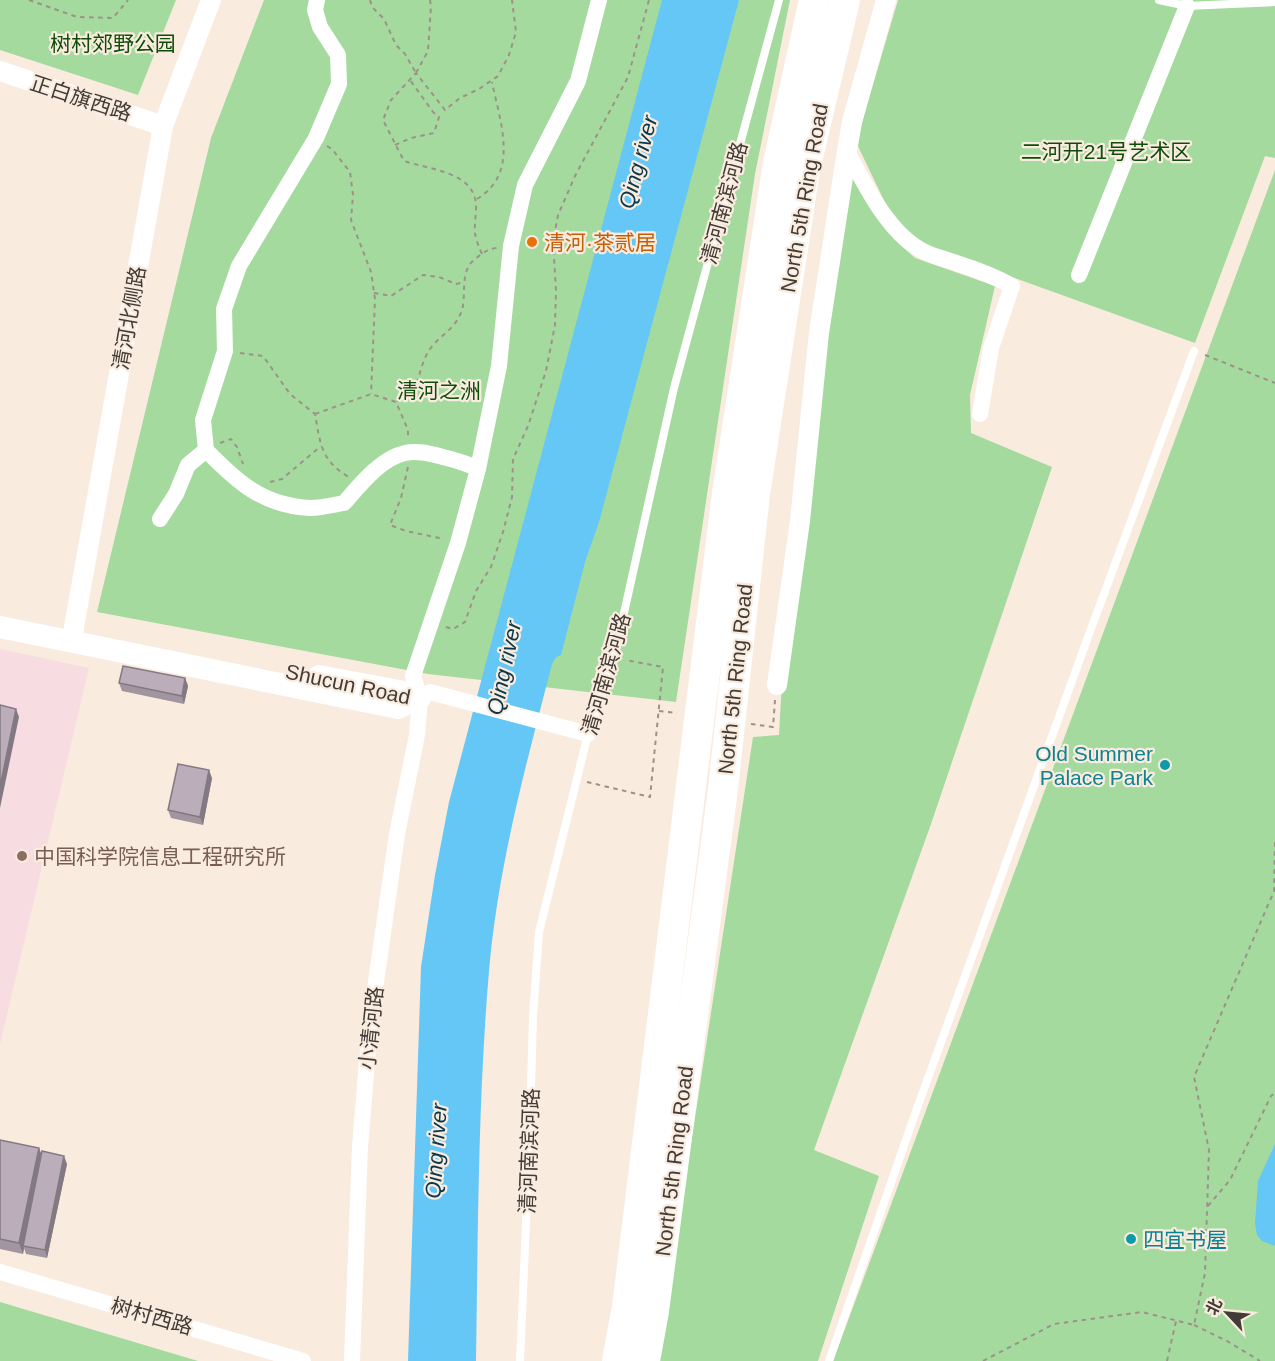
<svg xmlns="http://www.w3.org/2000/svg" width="1275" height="1361" viewBox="0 0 1275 1361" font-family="Arial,'Noto Sans SC',sans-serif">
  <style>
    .education { fill: #f7dce1 }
    .green { fill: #a4da9e }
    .water { fill: #64c7f5 }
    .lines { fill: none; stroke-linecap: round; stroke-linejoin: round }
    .path { stroke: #9c928a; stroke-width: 2; stroke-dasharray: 4.5 4.5; stroke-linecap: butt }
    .service { stroke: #fff; stroke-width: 8 }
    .minor { stroke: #fff; stroke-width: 16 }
    .tertiary { stroke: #fff; stroke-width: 20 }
    .secondary { stroke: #fff; stroke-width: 22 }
    .motorway { stroke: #fff; stroke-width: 30 }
    .wall { fill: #a1959f }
    .shaded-wall { fill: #837982 }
    .building { fill: #bbadb9; stroke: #837982; stroke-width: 1.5 }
    .food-dot { fill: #e8710a; stroke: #faebdf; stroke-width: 2 }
    .culture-dot { fill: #0f9aa8; stroke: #faebdf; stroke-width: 2 }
    .education-dot { fill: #8d6e63; stroke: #faebdf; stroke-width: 2 }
    .labels { text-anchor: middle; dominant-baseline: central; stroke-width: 4.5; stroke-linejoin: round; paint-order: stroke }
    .park-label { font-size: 21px; fill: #0d4d09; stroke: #faebdf }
    .street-label { font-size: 21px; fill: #423c37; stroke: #faebdf }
    .food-label { font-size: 21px; fill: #c56008; stroke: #faebdf; text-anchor: start }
    .culture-label { font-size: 21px; fill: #0d838f; stroke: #faebdf; text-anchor: end }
    .education-label { font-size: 21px; fill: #785e54; stroke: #faebdf; text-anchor: start }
    .water-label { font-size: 22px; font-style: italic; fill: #0a384a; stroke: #faebdf }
  </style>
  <rect width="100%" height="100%" fill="#faebdf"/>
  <path class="education" d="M0,649L89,668L0,1044Z"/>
  <path class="green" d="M0,0H176L138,95L0,50Z
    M264,0H790L755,174L676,702L428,674L97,612L211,138Z
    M898,0H1275V158L1265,156L1195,343L920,244L890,213L856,142Z
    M1275,170V1361H833Z
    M852,174L894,239L915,258L995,286L970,395L971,433L1052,467L931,824L814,1150L879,1176L818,1361H658L753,737L779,735L781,698L826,330Z
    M0,1302L198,1361H0Z"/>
  <path class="water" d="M662,0H739L599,522L585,562L561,655L556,657L552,664C526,765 498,866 489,971C478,1100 478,1231 476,1361H408L421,967L435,875L449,802Z
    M1275,1144V1246L1262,1241L1257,1235L1255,1224L1258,1181Z"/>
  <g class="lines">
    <path class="path" d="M29,0L77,17L113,18L128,0
      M370,0L372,7L384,19L396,45L405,54L416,73
      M416,73L428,51L431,6L430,0
      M395,145L411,138L434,133L439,117L433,112L410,80
      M327,146L332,149L350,172L353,195L351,220L371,272L375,299L371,394
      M477,199C520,173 500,122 492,82
      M482,254C472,231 475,232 476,208C477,172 431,170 404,161L383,120L391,100L416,73L445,110L460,98L479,89L498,76L509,55L516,32L512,0
      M374,293L391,296L423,275L439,277L456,284L464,282
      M240,353L263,356L290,394L315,414C320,443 321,461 349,477
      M1205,355L1275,383
      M397,401C422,392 417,367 430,349C441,334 455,330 462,310C466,296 461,277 470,264C472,261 477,258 480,255C486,251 489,249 497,248
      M315,414L371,394L396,402L408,430V437
      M220,443L231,439L237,447L243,464
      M408,467L401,498L390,525L406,531L444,539
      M270,482L282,479L321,446
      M446,627L453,629L465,622L476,591L491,567L503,532L512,497L513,459L528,426L546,371L555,325L556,290L553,242L558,215L575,176L628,77L649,0
      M659,711L677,713
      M751,724L773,727L775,700
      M587,782L650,797L663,667L625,660
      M1208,1206L1230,1180L1271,1096L1275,1093
      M1194,1325L1227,1341L1260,1361
      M983,1361L1054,1324L1142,1312L1194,1325L1205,1273L1209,1150L1194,1077L1274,891L1275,839
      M1167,1361L1176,1321"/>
    <path class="service" d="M1159,0L1187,6L1275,2
      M520,1361L529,1154L533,1017L539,932L588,734L614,658L674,388L779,0
      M829,1361L915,1114L1088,637L1194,351"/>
    <path class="minor" d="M847,151C865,185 889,235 925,252C935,257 946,259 956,263C975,269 994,276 1012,286L991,348L980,414
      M1079,275L1187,6
      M206,450L203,420L225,351L224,309L239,266L316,138L339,84L338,55L320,27L315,10L317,0
      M160,519L176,494L188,465L206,450C237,482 263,506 311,508C321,508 333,505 344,503C359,486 381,458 405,453C417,450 431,454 443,457C455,460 467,463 478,469
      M420,698L430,692L588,734
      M0,1272L303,1361
      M352,1361L360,1147L370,1024L397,834L417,735L420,698L413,676L458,543L478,469L499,366L511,246L525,185L578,81L599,0"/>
    <path class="tertiary" d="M0,71L163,126
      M73,642L74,627L163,126L211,0
      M777,685L800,521L819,333L847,151L852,122L886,0"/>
    <path class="secondary" d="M0,627L398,708L420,698
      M319,676L399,691L420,698"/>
    <path class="motorway" d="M617,1361L627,1307L727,493L778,163L814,0
      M645,1361L654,1311L723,789L755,494L805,170L845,0"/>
  </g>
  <path class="wall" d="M185,678L188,686L184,704L122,691L119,683Z
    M212,778L203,825L171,818L168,810Z
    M0,1140L67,1164L47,1258L26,1254L24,1248L23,1254L0,1249Z"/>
  <path class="shaded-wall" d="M185,678L188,686L184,704L182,696Z
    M16,709L19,717L0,808V787Z
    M209,770L212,778L203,825L200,817Z
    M39,1148L43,1158L23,1246L24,1248L23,1254L19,1243Z
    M64,1156L67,1164L47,1258L45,1250Z"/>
  <path class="building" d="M123,666L185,678L182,696L119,683Z
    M0,705L16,709L0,787Z
    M178,764L209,770L200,817L168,810Z
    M0,1140L39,1148L19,1243L0,1239Z
    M42,1151L64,1156L45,1250L23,1246Z"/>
  <circle class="food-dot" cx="532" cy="242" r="6"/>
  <g class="culture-dot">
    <circle cx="1165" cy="765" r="6"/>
    <circle cx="1131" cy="1239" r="6"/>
  </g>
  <circle class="education-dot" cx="22" cy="856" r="6"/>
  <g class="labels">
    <g class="park-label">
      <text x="113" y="43">树村郊野公园</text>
      <text x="1106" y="151">二河开21号艺术区</text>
      <text x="439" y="390">清河之洲</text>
    </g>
    <g class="street-label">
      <text transform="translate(81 98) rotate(18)">正白旗西路</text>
      <text transform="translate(804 198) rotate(-80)">North 5th Ring Road</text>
      <text transform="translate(724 203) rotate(-75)">清河南滨河路</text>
      <text transform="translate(129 318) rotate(-80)">清河北侧路</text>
      <text transform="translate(606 674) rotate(-74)">清河南滨河路</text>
      <text transform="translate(735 679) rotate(-84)">North 5th Ring Road</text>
      <text transform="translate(348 684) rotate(12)">Shucun Road</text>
      <text transform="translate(371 1028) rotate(-84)">小清河路</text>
      <text transform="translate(529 1151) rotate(-88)">清河南滨河路</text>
      <text transform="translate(674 1161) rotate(-83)">North 5th Ring Road</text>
      <text transform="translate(152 1316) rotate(16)">树村西路</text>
    </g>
    <g class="food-label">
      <text x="544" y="242">清河·茶贰居</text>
    </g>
    <g class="culture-label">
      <text x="1153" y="753">Old Summer<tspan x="1153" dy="24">Palace Park</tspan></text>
      <text x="1143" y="1239" text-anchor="start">四宜书屋</text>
    </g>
    <g class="education-label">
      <text x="34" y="856">中国科学院信息工程研究所</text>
    </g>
    <g class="water-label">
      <text transform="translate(638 162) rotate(-75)">Qing river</text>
      <text transform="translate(504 668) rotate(-78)">Qing river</text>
      <text transform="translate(436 1151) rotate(-86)">Qing river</text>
    </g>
  </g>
  <g transform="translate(1227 1313) rotate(296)" stroke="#faebdf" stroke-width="4.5" paint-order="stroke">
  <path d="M0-4.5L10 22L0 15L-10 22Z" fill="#423c37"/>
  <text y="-9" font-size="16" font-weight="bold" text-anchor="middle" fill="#423c37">北</text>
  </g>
</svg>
